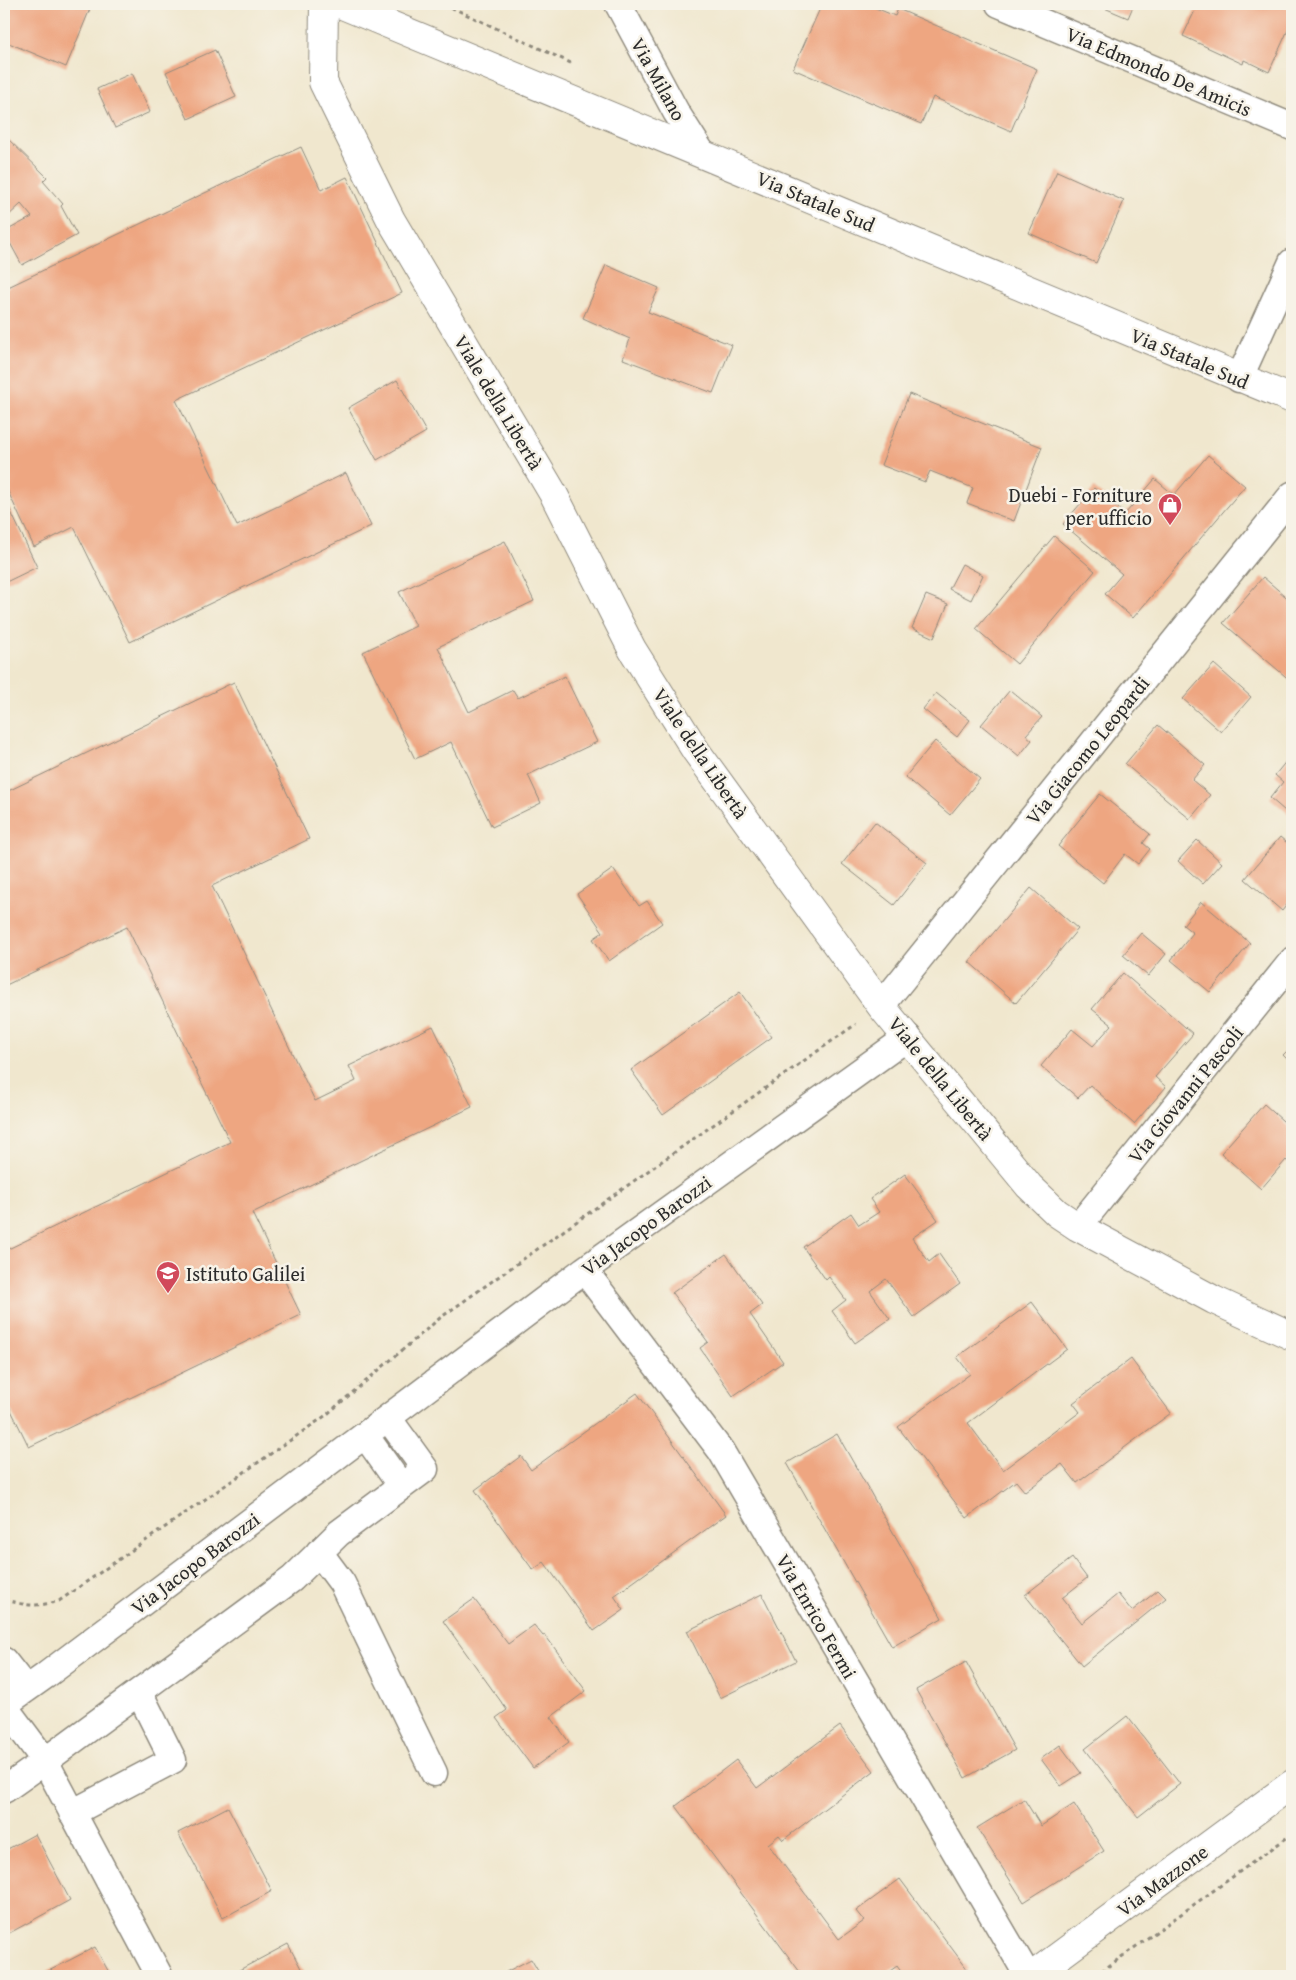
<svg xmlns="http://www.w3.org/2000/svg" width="1296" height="1980" viewBox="0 0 1296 1980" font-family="'Gentium Book Plus',serif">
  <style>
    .building { fill: #eea681 }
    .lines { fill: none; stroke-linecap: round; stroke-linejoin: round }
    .minor-casing { stroke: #8e897c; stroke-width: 29 }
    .tertiary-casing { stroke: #8e897c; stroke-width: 30 }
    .secondary-casing { stroke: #8e897c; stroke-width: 30 }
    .path { stroke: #8e897c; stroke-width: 3; stroke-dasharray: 4 4; stroke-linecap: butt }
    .minor { stroke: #fff; stroke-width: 26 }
    .tertiary { stroke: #fff; stroke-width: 28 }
    .secondary { stroke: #fff; stroke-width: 28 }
    .labels { text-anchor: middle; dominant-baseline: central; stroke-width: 5; stroke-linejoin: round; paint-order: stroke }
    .street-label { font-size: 20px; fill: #2b2b2b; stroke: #f7f3e8 }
    .poi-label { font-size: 20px; fill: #2b2b2b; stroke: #f7f3e8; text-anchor: end }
  </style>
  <rect width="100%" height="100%" fill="#f7f3e8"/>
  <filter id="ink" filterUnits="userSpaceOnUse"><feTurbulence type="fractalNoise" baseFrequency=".02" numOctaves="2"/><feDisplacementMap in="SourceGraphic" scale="10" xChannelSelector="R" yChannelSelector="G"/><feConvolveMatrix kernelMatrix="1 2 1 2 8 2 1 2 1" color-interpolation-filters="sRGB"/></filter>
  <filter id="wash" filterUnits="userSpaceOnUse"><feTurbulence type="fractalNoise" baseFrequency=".0096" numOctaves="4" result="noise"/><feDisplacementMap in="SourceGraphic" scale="20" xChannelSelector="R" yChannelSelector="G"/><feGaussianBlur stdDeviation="1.12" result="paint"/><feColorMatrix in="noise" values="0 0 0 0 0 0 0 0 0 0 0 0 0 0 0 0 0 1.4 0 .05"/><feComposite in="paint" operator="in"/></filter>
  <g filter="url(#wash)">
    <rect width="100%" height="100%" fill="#f0e7ce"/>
    <g id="blocks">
      <path class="building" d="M4,4H92L66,67L4,41Z
        M822,4H866L895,16L898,9L1037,69L1011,131L933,97L921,124L793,69Z
        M1095,4H1134L1128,18Z
        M1198,4H1280L1292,9V21L1269,72L1244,60L1243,64L1183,36Z
        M215,50L236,97L188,119L166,72Z
        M132,73L150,112L115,128L97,89Z
        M4,135L47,177L43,181L63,204L61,206L77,235L22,265L4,232L32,217L21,204L5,219L4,218Z
        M301,147L321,190L347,177L402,293L176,400L237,526L346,473L371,526L130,642L74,527L34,547L4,483V289Z
        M1057,171L1124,201L1096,263L1029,233Z
        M606,265L659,288L648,312L732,345L713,393L623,359L630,339L583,318Z
        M397,380L426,432L377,460L348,408Z
        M909,394L1042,447L1014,521L967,503L973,488L930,471L925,482L881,465Z
        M1208,455L1245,486L1133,618L1105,594L1122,574L1063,524L1094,488L1125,514L1155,479L1174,495Z
        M4,497L37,567L4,583Z
        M1054,536L1095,571L1017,664L976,629Z
        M505,541L534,601L438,647L469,712L513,690L518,698L565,676L597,742L528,775L541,803L492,827L451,742L415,759L363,652L416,626L399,592Z
        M962,564L983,575L971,600L949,589Z
        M1263,577L1292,602V682L1223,623Z
        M926,595L948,604L934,638L912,628Z
        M1214,664L1251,697L1221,732L1183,699Z
        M234,682L309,839L212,886L315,1101L356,1081L349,1066L433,1026L472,1107L252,1213L301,1315L29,1447L4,1396V1251L230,1142L127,927L4,986V793Z
        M1010,690L1042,717L1026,735L1032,740L1019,756L981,725Z
        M936,693L970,720L957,737L923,709Z
        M1158,725L1205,765L1192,780L1210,795L1190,819L1125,764Z
        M935,741L980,779L950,815L905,777Z
        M1292,754V817L1270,798L1283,782L1275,775Z
        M1100,794L1150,834L1143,843L1150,849L1138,864L1125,854L1103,883L1058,846Z
        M875,822L927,863L894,905L842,864Z
        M1280,837L1292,847V898L1282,911L1245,879Z
        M1197,840L1222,863L1203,884L1178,861Z
        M613,869L639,906L647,901L662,923L609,961L593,939L603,932L577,894Z
        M1031,888L1078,929L1016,1003L969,962Z
        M1201,902L1250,943L1210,992L1171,960L1193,933L1183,925Z
        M1141,933L1166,954L1148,976L1123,955Z
        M1123,973L1193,1034L1155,1077L1166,1087L1134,1124L1090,1085L1078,1098L1041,1066L1072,1029L1093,1046L1112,1025L1092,1009Z
        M740,992L772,1037L663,1115L631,1070Z
        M1292,1046V1064L1283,1055Z
        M1264,1104L1292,1129V1166L1286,1160L1261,1189L1221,1153Z
        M905,1174L938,1220L912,1238L929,1262L939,1254L960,1284L914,1317L886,1279L870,1291L890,1319L855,1343L832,1311L846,1300L829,1277L826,1280L803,1247L851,1213L859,1225L879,1212L870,1199Z
        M726,1254L762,1305L750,1314L783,1362L733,1396L700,1348L708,1342L672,1293Z
        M1032,1302L1067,1349L968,1423L1003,1470L1080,1412L1073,1403L1131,1359L1171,1413L1077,1483L1062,1464L1025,1492L1016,1481L967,1518L898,1427L970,1374L957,1357Z
        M637,1393L726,1515L614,1596L624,1610L594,1631L544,1562L533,1570L475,1490L521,1456L531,1470Z
        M837,1434L942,1618L892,1647L787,1463Z
        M1072,1558L1087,1578L1062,1598L1082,1623L1118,1594L1132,1611L1158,1590L1166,1598L1082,1666L1025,1595Z
        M762,1594L796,1661L720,1698L687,1631Z
        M474,1599L508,1644L534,1625L543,1636L545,1635L586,1691L551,1717L569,1742L533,1768L496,1718L507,1710L443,1621Z
        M966,1662L1015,1750L965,1778L916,1690Z
        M1127,1716L1180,1784L1138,1817L1085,1749Z
        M840,1726L874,1771L783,1840L779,1835L768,1844L839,1939L864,1921L856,1911L900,1879L968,1970L959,1976H904L897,1966L883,1976H803L676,1806L736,1760L757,1788Z
        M1060,1745L1081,1773L1061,1786L1041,1759Z
        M1024,1799L1041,1826L1074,1804L1104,1851L1024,1902L977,1828Z
        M228,1807L272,1891L223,1918L178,1833Z
        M35,1834L70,1900L4,1936V1851Z
        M288,1944L305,1976H228Z
        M95,1947L111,1976H39Z
        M531,1959L541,1976H508L506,1972Z"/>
    </g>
  </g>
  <g filter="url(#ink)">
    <use href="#blocks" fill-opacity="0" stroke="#8e897c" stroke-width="1"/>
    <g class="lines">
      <g class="minor-casing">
        <path id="minor" d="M618,4L676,112L702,153
          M999,4L1292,127
          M1239,379L1292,262
          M881,1006L1292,495
          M1078,1227L1292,961
          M584,1270L721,1451L1028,1976
          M365,1435L401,1486
          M319,1552L342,1583L434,1773
          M4,1661L26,1689
          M4,1705L45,1676L584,1270L908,1037
          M4,1706L45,1761L292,1579L339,1533L425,1469L388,1418
          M4,1790L45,1761L159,1975
          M72,1813L173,1760L139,1692"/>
      </g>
      <g class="tertiary-casing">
        <path id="tertiary" d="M324,4L323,82L391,220L554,495L632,649L696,751L881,1006L1029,1186L1057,1213L1078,1227L1214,1300L1292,1336"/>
      </g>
      <g class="secondary-casing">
        <path id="secondary" d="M340,4L1292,399
          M1032,1976L1292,1784"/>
      </g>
      <path class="path" d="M444,4L573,64
        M4,1601L6,1600C27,1606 38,1607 59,1601L325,1416L440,1318L856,1024
        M1095,1976L1292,1834"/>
      <use href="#minor" class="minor"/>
      <use href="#tertiary" class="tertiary"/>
      <use href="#secondary" class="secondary"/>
    </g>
  </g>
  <defs>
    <g id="shop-pin" transform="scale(1.25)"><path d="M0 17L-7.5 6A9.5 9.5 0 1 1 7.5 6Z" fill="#d1495b" stroke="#f7f3e8"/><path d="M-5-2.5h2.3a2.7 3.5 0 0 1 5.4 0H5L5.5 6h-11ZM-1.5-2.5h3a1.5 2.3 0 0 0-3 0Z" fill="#fff"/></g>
    <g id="school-pin" transform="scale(1.25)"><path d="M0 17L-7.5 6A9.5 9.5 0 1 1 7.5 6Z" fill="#d1495b" stroke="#f7f3e8"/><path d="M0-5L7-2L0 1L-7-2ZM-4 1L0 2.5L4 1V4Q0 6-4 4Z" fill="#fff"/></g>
  </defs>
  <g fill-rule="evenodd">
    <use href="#shop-pin" x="1170" y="505"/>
    <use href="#school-pin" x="168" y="1273"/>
  </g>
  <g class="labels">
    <g class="street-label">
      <text transform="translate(1159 71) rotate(23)">Via Edmondo De Amicis</text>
      <text transform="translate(659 79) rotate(61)">Via Milano</text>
      <text transform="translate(816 201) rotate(23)">Via Statale Sud</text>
      <text transform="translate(1190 358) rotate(23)">Via Statale Sud</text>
      <text transform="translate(499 402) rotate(59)">Viale della Libertà</text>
      <text transform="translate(1087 750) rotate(-51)">Via Giacomo Leopardi</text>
      <text transform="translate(701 753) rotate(56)">Viale della Libertà</text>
      <text transform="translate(941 1078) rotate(51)">Viale della Libertà</text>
      <text transform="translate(1185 1094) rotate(-51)">Via Giovanni Pascoli</text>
      <text transform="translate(646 1225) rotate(-36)">Via Jacopo Barozzi</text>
      <text transform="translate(195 1563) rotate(-37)">Via Jacopo Barozzi</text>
      <text transform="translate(817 1616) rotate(60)">Via Enrico Fermi</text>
      <text transform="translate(1162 1880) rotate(-36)">Via Mazzone</text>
    </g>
    <g class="poi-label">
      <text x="1152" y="494">Duebi - Forniture<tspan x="1152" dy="23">per ufficio</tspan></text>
      <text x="186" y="1273" text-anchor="start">Istituto Galilei</text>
    </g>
  </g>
  <rect width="1296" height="1980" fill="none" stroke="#f7f3e8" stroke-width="20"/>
</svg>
